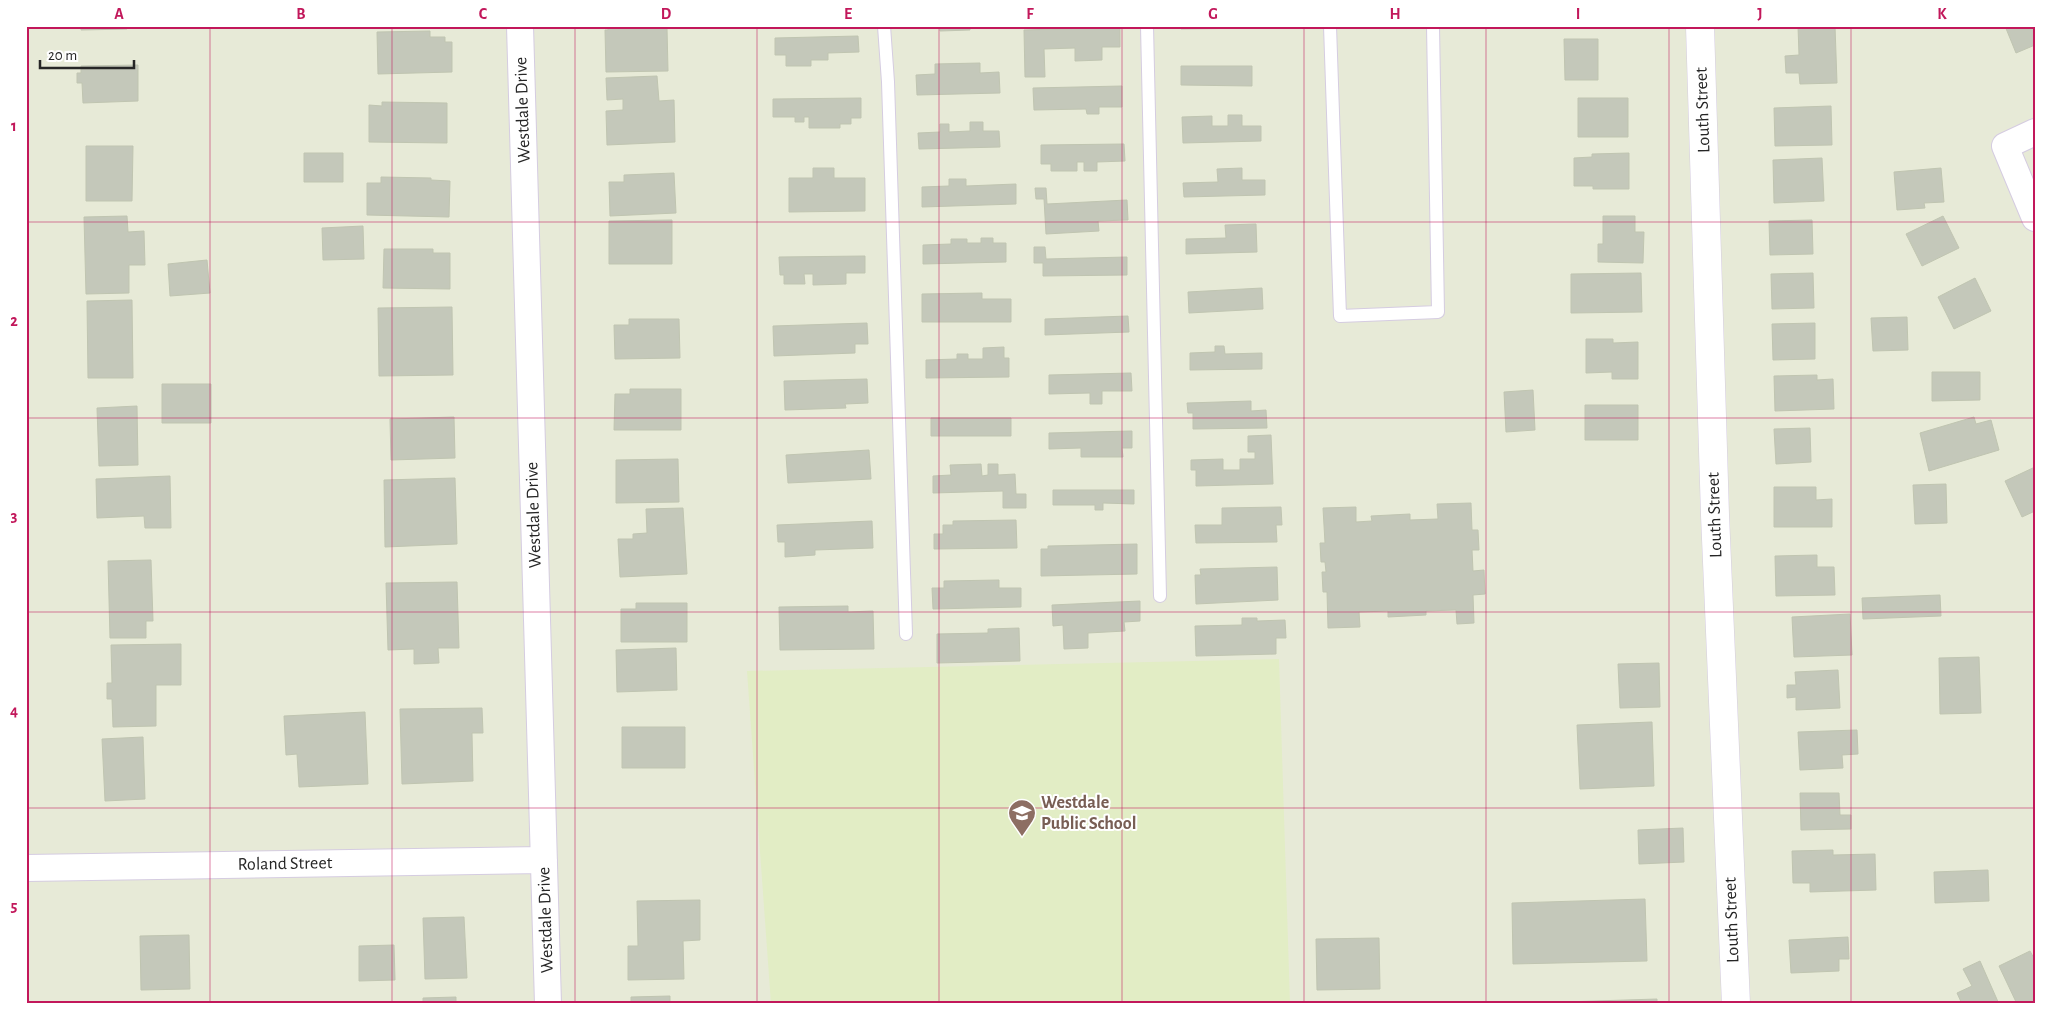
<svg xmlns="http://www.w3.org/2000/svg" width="2061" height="1030" viewBox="0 0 2061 1030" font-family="'Alegreya Sans',sans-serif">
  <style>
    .education { fill: #e2edc5 }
    .building { fill: #c4c8ba; stroke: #c0c5b1 }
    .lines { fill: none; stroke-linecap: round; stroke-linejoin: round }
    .service-casing { stroke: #d5cce1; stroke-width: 14 }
    .minor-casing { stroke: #d5cce1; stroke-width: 28 }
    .secondary-casing { stroke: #d5cce1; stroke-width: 29 }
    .service { stroke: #fff; stroke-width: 12 }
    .minor { stroke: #fff; stroke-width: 26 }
    .secondary { stroke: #fff; stroke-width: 28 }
    .grid { fill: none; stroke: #c2185b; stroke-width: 1; stroke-opacity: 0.55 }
    .labels { text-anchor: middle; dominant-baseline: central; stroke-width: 4; stroke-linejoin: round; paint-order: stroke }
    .street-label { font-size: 18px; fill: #262626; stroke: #fff }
    .education-label { font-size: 18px; font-weight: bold; fill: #785e54; stroke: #fff; text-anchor: start }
    .neatline { fill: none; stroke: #c2185b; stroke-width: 2 }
    .grid-label { font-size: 16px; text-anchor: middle; font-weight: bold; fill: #c2185b }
  </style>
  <rect width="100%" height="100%" fill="#e7ead7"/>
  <path class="education" d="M1279,659L1290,1004H771L747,671Z"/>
  <path class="building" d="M81,26H127V29L81,30Z
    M608,26L667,28L668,71L606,72L605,30H608Z
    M940,26H970V30L940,31Z
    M1181,26H1260V28L1181,29Z
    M1798,26H1835L1837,83L1800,84L1799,73H1786L1785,56L1799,55Z
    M2005,26H2035V45L2016,53Z
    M1120,27V47H1102V60L1075,61V48L1044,49L1045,77H1025L1024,30Z
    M430,31V37H445V42H452V72L378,74L377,32Z
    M858,36L859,52L828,53V60H811V66H786V55H775V38Z
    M1564,39H1598V80H1565Z
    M980,63V73L999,72L1000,93L917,95L916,75L935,74V64Z
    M138,65V101L83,103L82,83H77V73H81V66Z
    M1181,66H1252V86L1181,85Z
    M657,76L659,101L674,100L675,142L607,145L606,111L623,110V99L607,100L606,78Z
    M1122,86V107H1099V114H1087L1086,109L1034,110L1033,88Z
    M861,98V118H851V124H840V128H809V117H804V122H795V117H773V99Z
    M1578,98H1628V137H1578Z
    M382,102L447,103V143L369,142V105L382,106Z
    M1831,106L1832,145L1775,146L1774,108Z
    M1228,115H1242V126H1261V141L1183,143L1182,117L1212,116V126H1228Z
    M970,122H983V131H999L1000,147L919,149L918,133L940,132V124H949V132L970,131Z
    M1124,144L1125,161L1097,162V171H1084V162H1077V171H1051V164H1041V145Z
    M86,146H133L132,201H86Z
    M304,153H343V182H304Z
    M1629,153V189H1593V186H1574V158L1592,157V154Z
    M1822,158L1824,201L1774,203L1773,160Z
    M813,168H834V178H865V211L789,212V178H813Z
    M1242,168V180H1265V195L1184,197L1183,183L1218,182L1217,169Z
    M1941,168L1944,202L1924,203L1925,208L1897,210L1894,172Z
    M674,173L676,213L610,216L609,182H624V175Z
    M381,177L431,178V180L450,181L449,217L367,215V183H381Z
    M949,179H966V186L1016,184V204L922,207V187L949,186Z
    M1035,188H1046L1047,204L1127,200L1128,220L1098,221L1099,231L1046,234L1044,199H1036Z
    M127,216L128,232L144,231L145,265H129V293L86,294L84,217Z
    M1603,216H1635V232H1644L1643,263L1598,262V244H1603Z
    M1943,216L1959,248L1922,266L1906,234Z
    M672,220V264H609V221Z
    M1812,220L1813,254L1770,255L1769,221Z
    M1256,224L1257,252L1186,254V239L1226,238L1225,225Z
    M363,226L364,259L323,260L322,228Z
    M981,238H993V243H1006V262L923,264V245L951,244V239H967V243H981Z
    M1034,247H1045L1046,259L1127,257V275L1043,276V263H1034Z
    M384,249H433V253H450V289L383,288Z
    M865,256V273H846V284L813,285V274H804L805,284H784V275H780L779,257Z
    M207,260L210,293L170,296L168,264Z
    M1641,273L1642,312L1571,313V274Z
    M1813,273L1814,308L1772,309L1771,274Z
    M1975,278L1991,311L1954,329L1938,297Z
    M1262,288L1263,309L1189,313L1188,292Z
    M982,293V299H1011V322H922V294Z
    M132,300L133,378H88L87,301Z
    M452,307L453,375L379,376L378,308Z
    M1128,316L1129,332L1045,335V319Z
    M1907,317L1908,350L1873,351L1871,318Z
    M629,319H679L680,358L615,359L614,325H629Z
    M867,323L868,344H855V353L774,356L773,326Z
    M1815,323V359L1773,360L1772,324Z
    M1586,339H1613V343L1638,342V379H1612V372L1586,373Z
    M1215,346H1224L1225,354L1262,353V369L1190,370V353L1215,352Z
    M1004,347V358H1009V377L926,378V360L957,359V354H968V359H983V348Z
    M1932,372H1980V400L1932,401Z
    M1131,373L1132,391H1102V404H1090V393L1049,394V375Z
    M1817,375V380L1833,379L1834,409L1775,411L1774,376Z
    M867,379L868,403L845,404L846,408L785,410L784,381Z
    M162,384H211V423H162Z
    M630,389H681V430H614L615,394H630Z
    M1533,390L1535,430L1506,432L1504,392Z
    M1251,401V411L1266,410L1267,428L1193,429V413H1188L1187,403Z
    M1585,405H1638V440H1585Z
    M137,406L138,465L99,466L97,408Z
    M454,417L455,458L391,460L390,419Z
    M1974,417L1976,424L1991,420L1999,450L1929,471L1920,433Z
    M931,418H1011V436H931Z
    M1810,428L1811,462L1776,464L1774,429Z
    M1132,431V448H1122L1123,457H1081V448L1049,449V433Z
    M1271,435L1273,484L1196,486V470H1191V460L1223,459V470H1240V459H1255V452H1248V436Z
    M869,450L871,479L788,483L786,455Z
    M678,459L679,502L616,503V460Z
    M981,464L982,476L988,475V464H998V475L1015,474L1016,494H1026V508H1003V491L933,493V476L951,475L950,465Z
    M2035,467V511L2022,517L2005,481Z
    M170,476L171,528H145L144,516L97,518L96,479Z
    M455,478L457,544L385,547L384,480Z
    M1946,484L1947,523L1915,524L1913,485Z
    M1774,487H1816V500L1832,499V527H1774Z
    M1053,490H1134V504L1103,503V510H1095V505H1053Z
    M1471,503L1472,530H1478L1479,550H1472L1473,571L1484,570L1485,594L1473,595L1474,623L1457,624L1456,610L1426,611V615L1388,617V611L1359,612L1360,627L1328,628L1327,592H1323L1322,572H1326L1325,562H1321L1320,543H1325L1323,508L1356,507V522L1372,521L1371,516L1410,514V520L1438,519L1437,504Z
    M1281,507L1282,525H1276L1277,542L1196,543L1195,525H1222V508Z
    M683,508L687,574L620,577L618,539H633V534L647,533L646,509Z
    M1016,520L1017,548L934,549V534H943V525H953V521Z
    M872,521L873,548L815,550V555L785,557V542H778L777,525Z
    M1137,544V574L1041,576V549H1048V546Z
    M1817,555V567H1834L1835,595L1776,596L1775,556Z
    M151,560L153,621H146V638H110L108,561Z
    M1277,567L1278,600L1196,604L1195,575H1201L1200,569Z
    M999,580V588H1021V607L933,609L932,588H944V581Z
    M457,582L459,648H438L439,663L414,664V649L388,650L386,583Z
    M1940,595L1941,616L1863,619L1862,598Z
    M1140,601V621L1124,622L1125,631L1088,633V648L1064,649L1063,625L1053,626L1052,605Z
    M636,603H687V642H621V609H636Z
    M848,606V612L873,611L874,649L780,650L779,607Z
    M1850,614L1852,655L1794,657L1792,617Z
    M1242,618H1257V621L1285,620L1286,638H1276V654L1196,656L1195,626L1242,625Z
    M1019,628L1020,661L937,663V634L988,633V629Z
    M181,644V685H156V726L113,727L112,699H107V683H112L111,645Z
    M676,648L677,690L617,692L616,650Z
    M1979,657L1981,713L1940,714L1939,658Z
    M1659,663L1660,707L1620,708L1618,664Z
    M1838,670L1840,708L1796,710V697L1787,698V685H1796L1795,672Z
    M482,708L483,733H472L473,781L402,784L400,709Z
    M365,712L368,784L299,787L297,754L286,755L284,716Z
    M1652,722L1654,786L1580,789L1577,725Z
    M622,727H685V768H622Z
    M1857,730L1858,754L1842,755L1843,768L1800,770L1798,732Z
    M143,737L145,799L105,801L102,739Z
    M1800,793H1839L1840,815H1851V829L1801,830Z
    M1683,828L1684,862L1639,864L1638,830Z
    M1833,850V855L1875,854L1876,890L1810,892V883H1793L1792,851Z
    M1988,870L1989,901L1935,903L1934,872Z
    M1645,899L1647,961L1513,964L1512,903Z
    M700,900V940L683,941L684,979L628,980V946H638L637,901Z
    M464,917L467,978L425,979L423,918Z
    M189,935L190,989L141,990L140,936Z
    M1848,937L1849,959H1839V971L1791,973L1789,940Z
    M1379,938L1380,989L1317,990L1316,939Z
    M394,945L395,980L359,981V946Z
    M2030,951L2035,960V1004H2017L1999,966Z
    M1980,961L1999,1004H1962L1957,993L1972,986L1963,969Z
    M670,996V1004H631V997Z
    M456,997V1004H423V998Z
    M1657,999V1004H1502Z"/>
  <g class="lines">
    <g class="service-casing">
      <path id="service" d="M884,26L888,82L906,634
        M1147,26L1160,596
        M1330,26L1340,316L1438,312L1433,26"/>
    </g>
    <g class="minor-casing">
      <path id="minor" d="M520,26L548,1004
        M2035,132L2005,146L2035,218
        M26,868L544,860"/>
    </g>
    <g class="secondary-casing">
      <path id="secondary" d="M1700,26L1715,515L1736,1004"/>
    </g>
    <use href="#service" class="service"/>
    <use href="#minor" class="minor"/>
    <use href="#secondary" class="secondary"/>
  </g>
  <path class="grid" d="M210,26V1004M392,26V1004M575,26V1004M757,26V1004M939,26V1004M1122,26V1004M1304,26V1004M1486,26V1004M1669,26V1004M1851,26V1004M26,222H2035M26,418H2035M26,612H2035M26,808H2035"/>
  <defs>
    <g id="school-pin" transform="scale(1.4375)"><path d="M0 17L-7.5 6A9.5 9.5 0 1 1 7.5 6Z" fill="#8d6e63" stroke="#fff"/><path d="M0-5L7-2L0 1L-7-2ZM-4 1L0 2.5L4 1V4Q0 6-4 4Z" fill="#fff"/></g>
  </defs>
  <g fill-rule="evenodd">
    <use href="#school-pin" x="1022" y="813"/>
  </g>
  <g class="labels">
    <g class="street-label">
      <text transform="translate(523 110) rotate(-92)">Westdale Drive</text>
      <text transform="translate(1703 110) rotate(-92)">Louth Street</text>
      <text transform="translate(534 515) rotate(-92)">Westdale Drive</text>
      <text transform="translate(1715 515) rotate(-92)">Louth Street</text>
      <text transform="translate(285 864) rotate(-1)">Roland Street</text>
      <text transform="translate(546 920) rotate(-92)">Westdale Drive</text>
      <text transform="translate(1732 920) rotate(-92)">Louth Street</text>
    </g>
    <g class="education-label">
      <text x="1041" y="803">Westdale<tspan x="1041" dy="21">Public School</tspan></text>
    </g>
  </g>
  <rect width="2061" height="1030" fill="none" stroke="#ffffff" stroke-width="55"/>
  <path d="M40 60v8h94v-8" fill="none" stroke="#262626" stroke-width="2.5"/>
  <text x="48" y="60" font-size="15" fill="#262626" stroke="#ffffff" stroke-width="4" paint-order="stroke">20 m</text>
  <rect x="28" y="28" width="2006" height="974" class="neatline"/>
  <g class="grid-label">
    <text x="119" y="19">A</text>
    <text x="301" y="19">B</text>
    <text x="483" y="19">C</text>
    <text x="666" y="19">D</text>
    <text x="848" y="19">E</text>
    <text x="1030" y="19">F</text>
    <text x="1213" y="19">G</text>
    <text x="1395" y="19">H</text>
    <text x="1578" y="19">I</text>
    <text x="1760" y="19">J</text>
    <text x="1942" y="19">K</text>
    <text x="14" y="131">1</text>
    <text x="14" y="326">2</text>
    <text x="14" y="521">3</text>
    <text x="14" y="716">4</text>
    <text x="14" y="911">5</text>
  </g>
</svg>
